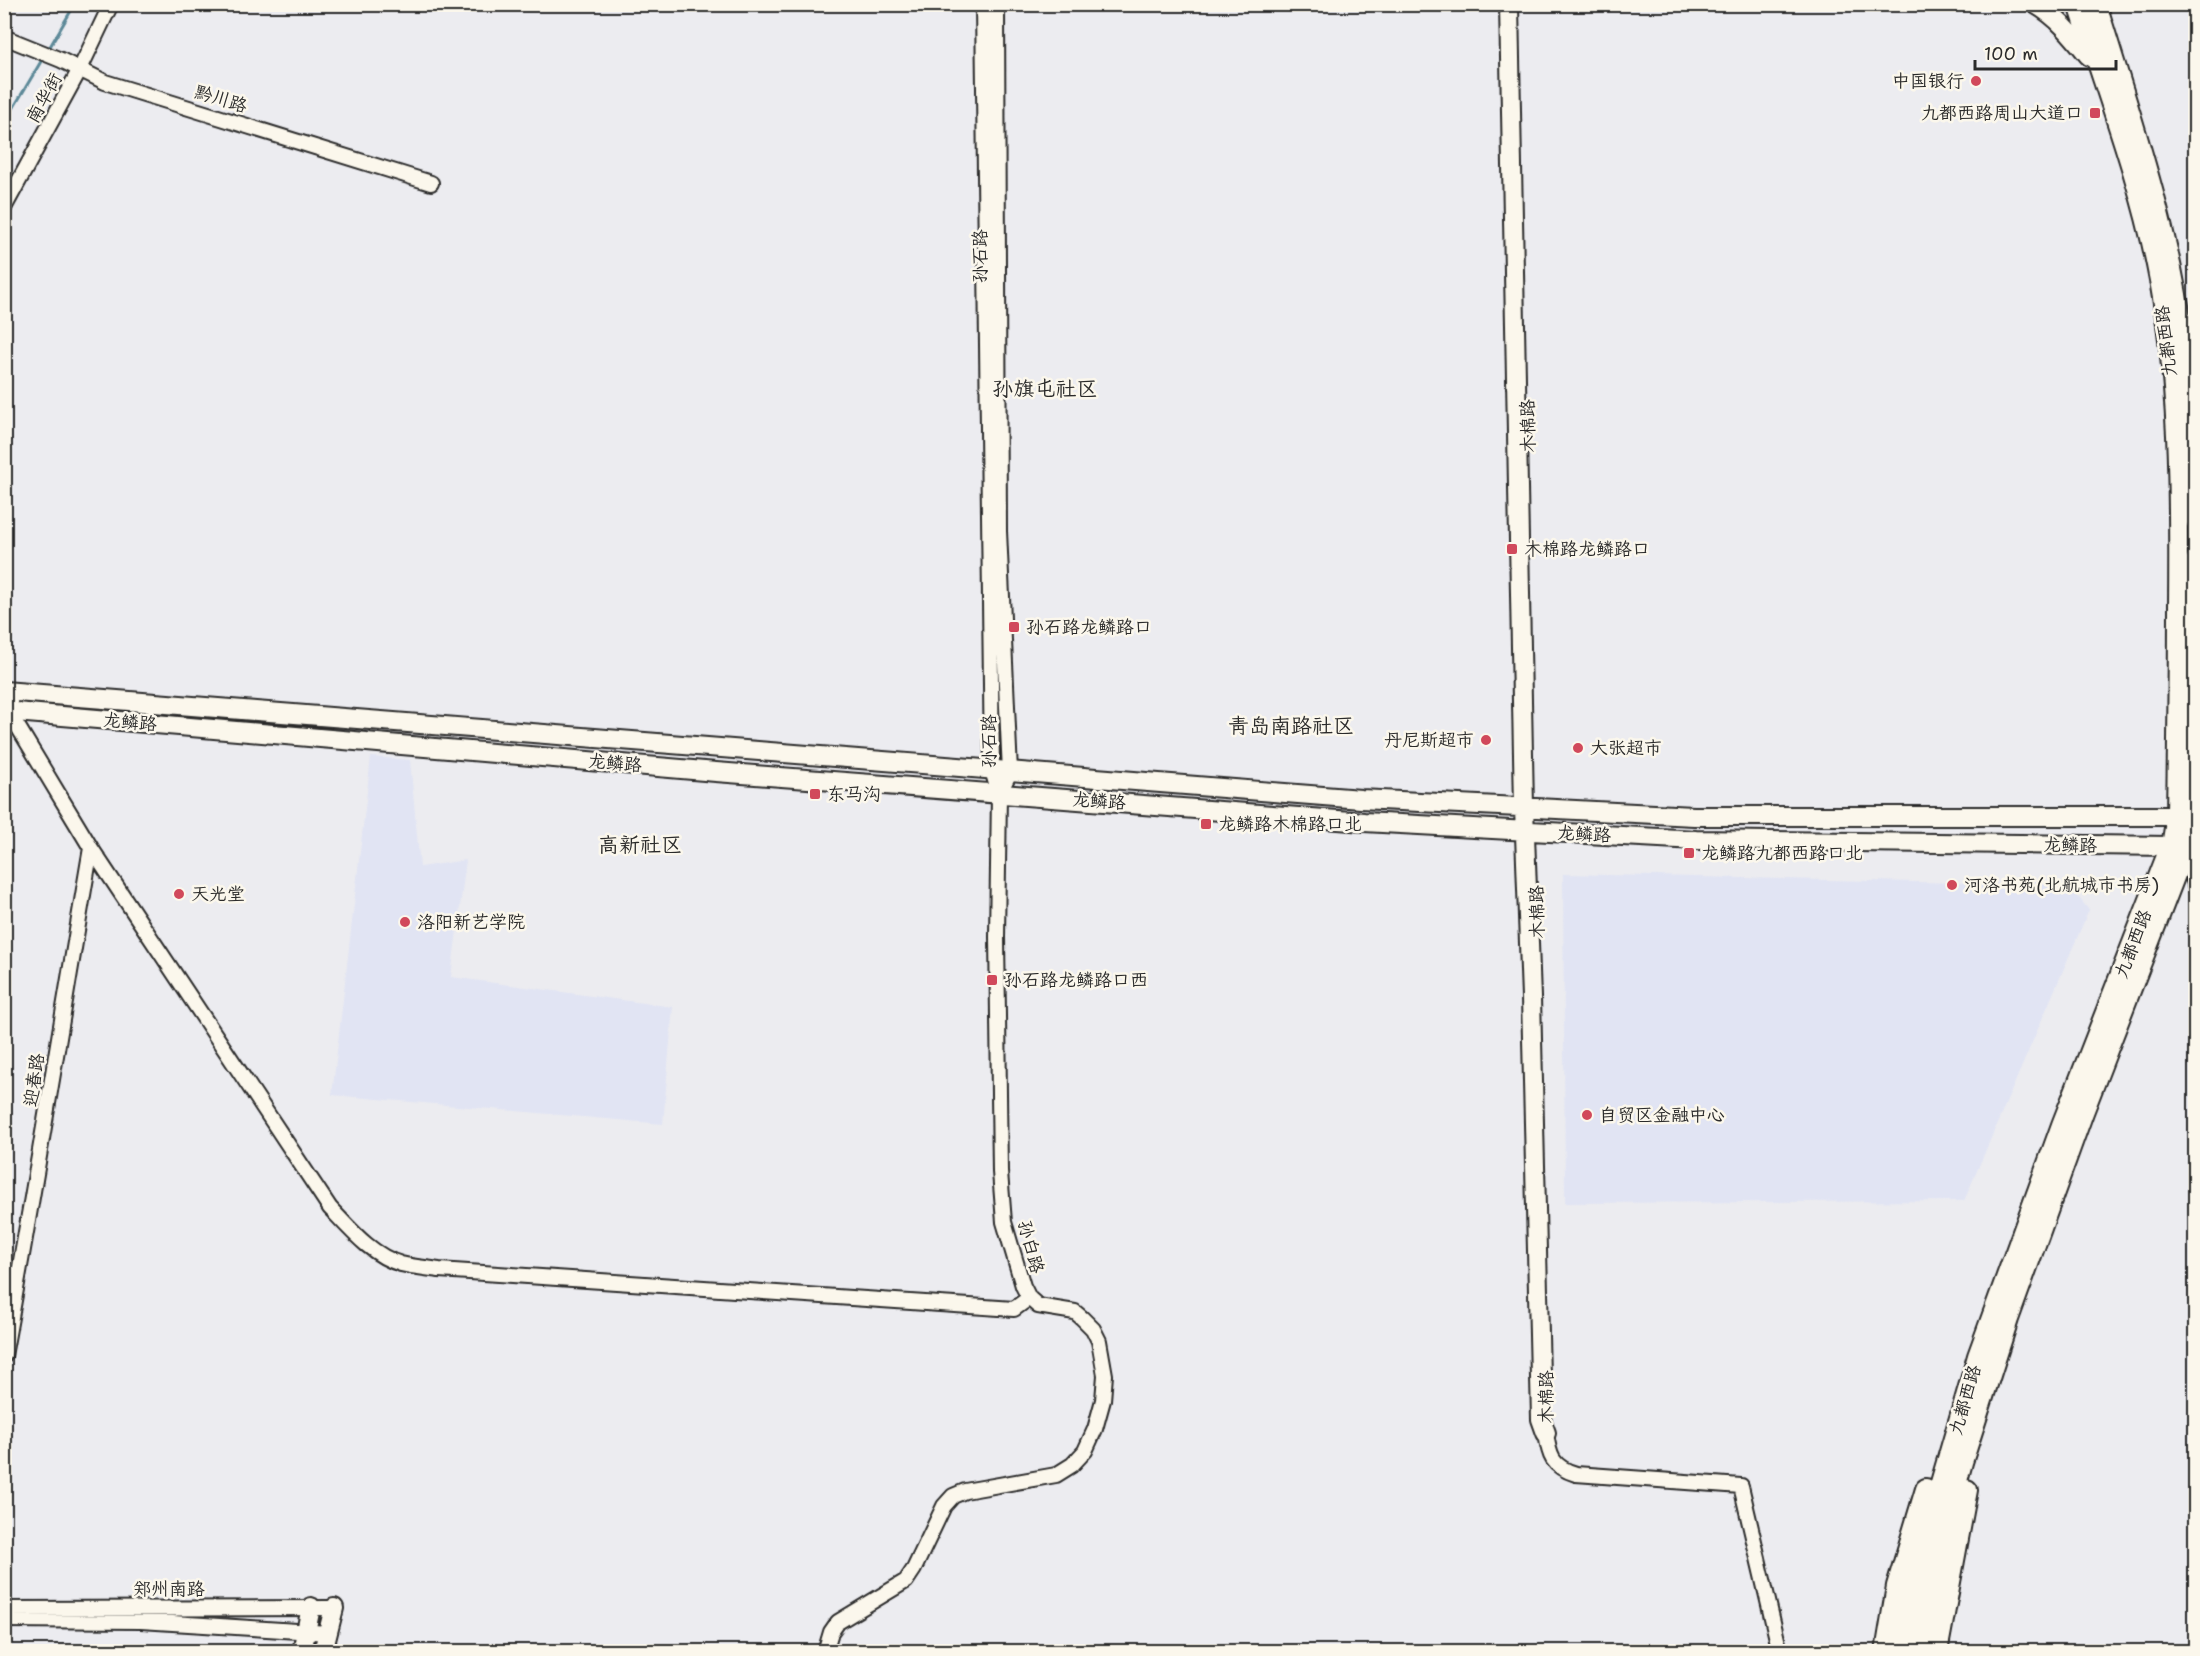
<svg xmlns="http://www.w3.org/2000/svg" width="2200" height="1656" viewBox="0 0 2200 1656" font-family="'Shantell Sans','LXGW WenKai TC',sans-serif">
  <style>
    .built { fill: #e1e4f3 }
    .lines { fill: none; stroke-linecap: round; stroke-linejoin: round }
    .stream { stroke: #5d8998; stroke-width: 3 }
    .minor-casing { stroke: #2b2b2b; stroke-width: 18 }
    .major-casing { stroke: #2b2b2b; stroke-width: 22 }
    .highway-casing { stroke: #2b2b2b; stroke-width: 24 }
    .minor { stroke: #fbf7ec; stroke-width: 14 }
    .major { stroke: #fbf7ec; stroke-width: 18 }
    .highway { stroke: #fbf7ec; stroke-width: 20 }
    .poi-dot { fill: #d1495b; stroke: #fbf7ec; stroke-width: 2 }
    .labels { text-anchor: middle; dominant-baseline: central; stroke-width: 5; stroke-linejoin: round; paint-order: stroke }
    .poi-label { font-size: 18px; fill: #2b2b2b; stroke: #fbf7ec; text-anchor: start }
    .street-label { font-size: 18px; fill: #2b2b2b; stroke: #fbf7ec }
    .quarter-label { font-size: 21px; fill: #2b2b2b; stroke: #fbf7ec }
  </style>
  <rect width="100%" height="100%" fill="#ececf0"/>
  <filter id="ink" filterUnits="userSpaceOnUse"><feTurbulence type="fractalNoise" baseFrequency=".0167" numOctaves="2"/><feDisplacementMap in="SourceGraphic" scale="12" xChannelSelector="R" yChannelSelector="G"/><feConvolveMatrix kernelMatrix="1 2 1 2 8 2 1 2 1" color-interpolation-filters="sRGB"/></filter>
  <g filter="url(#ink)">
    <path class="built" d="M371,757L410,760L420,867L466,860L451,977L673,1007L663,1124L332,1095Z
      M1563,874L2006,884L2039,880L2075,893L2089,910L1964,1201L1565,1203Z"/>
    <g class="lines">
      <path class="stream" d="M48,50L75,4
        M4,124L43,58"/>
      <g class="minor-casing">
        <path id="minor" d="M997,4L999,531L1010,772L999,794
          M4,37L61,60L105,82L431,183
          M4,208L80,69L111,4
          M11,692L9,712L91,848L330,1208C350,1229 372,1256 401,1264C413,1267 426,1268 439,1270L1014,1309L1029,1298
          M2186,848L2196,888
          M4,1356C35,1187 62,1017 91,848
          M1546,1433C1549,1456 1552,1467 1576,1474L1741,1486L1780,1652
          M4,1609L334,1608
          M4,1620L141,1621L328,1633
          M825,1652L831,1632L838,1622L906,1581L914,1569L944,1506L953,1496L965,1491L1056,1475L1072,1465L1085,1451L1095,1429L1103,1400L1105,1375L1099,1341L1093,1329L1082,1318L1075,1312L1038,1306L1029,1298L1023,1286L1004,1222L1000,1172L997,937L999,794L992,770L983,4"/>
      </g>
      <g class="major-casing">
        <path id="major" d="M1509,4L1524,808L1531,997L1541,1419L1546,1433
          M2035,4C2058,17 2073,36 2089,56
          M2078,4C2105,91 2138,176 2156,265C2179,377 2179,493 2178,608C2178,677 2177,747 2176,816L2171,846
          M2097,4C2130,112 2167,219 2183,331C2192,394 2195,458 2196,522
          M4,691L1361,799L1694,816H2176L2196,819
          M4,711L716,772L1364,822L1696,840L2171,846H2186L2196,843
          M2186,846L2191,817L2196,559
          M302,1652L311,1607
          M323,1652L334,1608"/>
      </g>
      <g class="highway-casing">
        <path id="highway" d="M1886,1652L1897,1586L1926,1489
          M1903,1652L1938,1493L1978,1356L2062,1125L2171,846
          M1919,1652L1947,1517L1962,1462L2008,1319L2083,1112L2186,846
          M1937,1652L1967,1490"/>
      </g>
      <use href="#minor" class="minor"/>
      <use href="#major" class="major"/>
      <use href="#highway" class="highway"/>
    </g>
  </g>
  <g class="poi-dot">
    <circle cx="1976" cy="81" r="6"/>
    <rect x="2089" y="107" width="12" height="12" rx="3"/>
    <rect x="1506" y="543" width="12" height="12" rx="3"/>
    <rect x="1008" y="621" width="12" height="12" rx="3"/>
    <circle cx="1486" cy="740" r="6"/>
    <circle cx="1578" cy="748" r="6"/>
    <rect x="809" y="788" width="12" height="12" rx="3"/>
    <rect x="1200" y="818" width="12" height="12" rx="3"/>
    <rect x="1683" y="847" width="12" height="12" rx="3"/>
    <circle cx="1952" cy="885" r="6"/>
    <circle cx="179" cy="894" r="6"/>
    <circle cx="405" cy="922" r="6"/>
    <rect x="986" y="974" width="12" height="12" rx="3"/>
    <circle cx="1587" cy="1115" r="6"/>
  </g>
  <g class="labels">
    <g class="poi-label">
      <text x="1964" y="81" text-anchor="end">中国银行</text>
      <text x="2083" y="113" text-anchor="end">九都西路周山大道口</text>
      <text x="1524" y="549">木棉路龙鳞路口</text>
      <text x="1026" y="627">孙石路龙鳞路口</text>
      <text x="1474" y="740" text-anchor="end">丹尼斯超市</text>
      <text x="1590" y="748">大张超市</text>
      <text x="827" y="794">东马沟</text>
      <text x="1218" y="824">龙鳞路木棉路口北</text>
      <text x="1701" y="853">龙鳞路九都西路口北</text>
      <text x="1964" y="885">河洛书苑(北航城市书房)</text>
      <text x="191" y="894">天光堂</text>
      <text x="417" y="922">洛阳新艺学院</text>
      <text x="1004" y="980">孙石路龙鳞路口西</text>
      <text x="1599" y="1115">自贸区金融中心</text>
    </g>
    <g class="street-label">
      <text transform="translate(44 98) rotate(-61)">南华街</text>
      <text transform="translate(221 99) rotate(17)">黔川路</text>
      <text transform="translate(980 256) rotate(-90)">孙石路</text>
      <text transform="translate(2166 341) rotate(-97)">九都西路</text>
      <text transform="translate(1528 426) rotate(-91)">木棉路</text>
      <text transform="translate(130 722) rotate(5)">龙鳞路</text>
      <text transform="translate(989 741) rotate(-90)">孙石路</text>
      <text transform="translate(615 763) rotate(5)">龙鳞路</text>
      <text transform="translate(1099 801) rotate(4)">龙鳞路</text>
      <text transform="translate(1584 834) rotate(3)">龙鳞路</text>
      <text transform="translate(2070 845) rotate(1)">龙鳞路</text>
      <text transform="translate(1537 912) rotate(-91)">木棉路</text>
      <text transform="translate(2133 944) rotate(-69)">九都西路</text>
      <text transform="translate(34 1080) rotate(-82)">迎春路</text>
      <text transform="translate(1031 1247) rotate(75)">孙白路</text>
      <text transform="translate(1546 1397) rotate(-90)">木棉路</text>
      <text transform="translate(1965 1400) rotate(-74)">九都西路</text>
      <text x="169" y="1589">郑州南路</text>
    </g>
    <g class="quarter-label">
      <text x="1045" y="389">孙旗屯社区</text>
      <text x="1291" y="726">青岛南路社区</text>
      <text x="640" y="845">高新社区</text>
    </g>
  </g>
  <rect width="2200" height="1656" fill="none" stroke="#fbf7ec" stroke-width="24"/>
  <rect x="12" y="12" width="2176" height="1632" fill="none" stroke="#2b2b2b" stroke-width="2" filter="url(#ink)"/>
  <path d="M1975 60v9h141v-9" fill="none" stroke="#2b2b2b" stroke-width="3"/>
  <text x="1984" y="60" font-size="18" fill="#2b2b2b" stroke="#fbf7ec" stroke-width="4.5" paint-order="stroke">100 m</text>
</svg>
